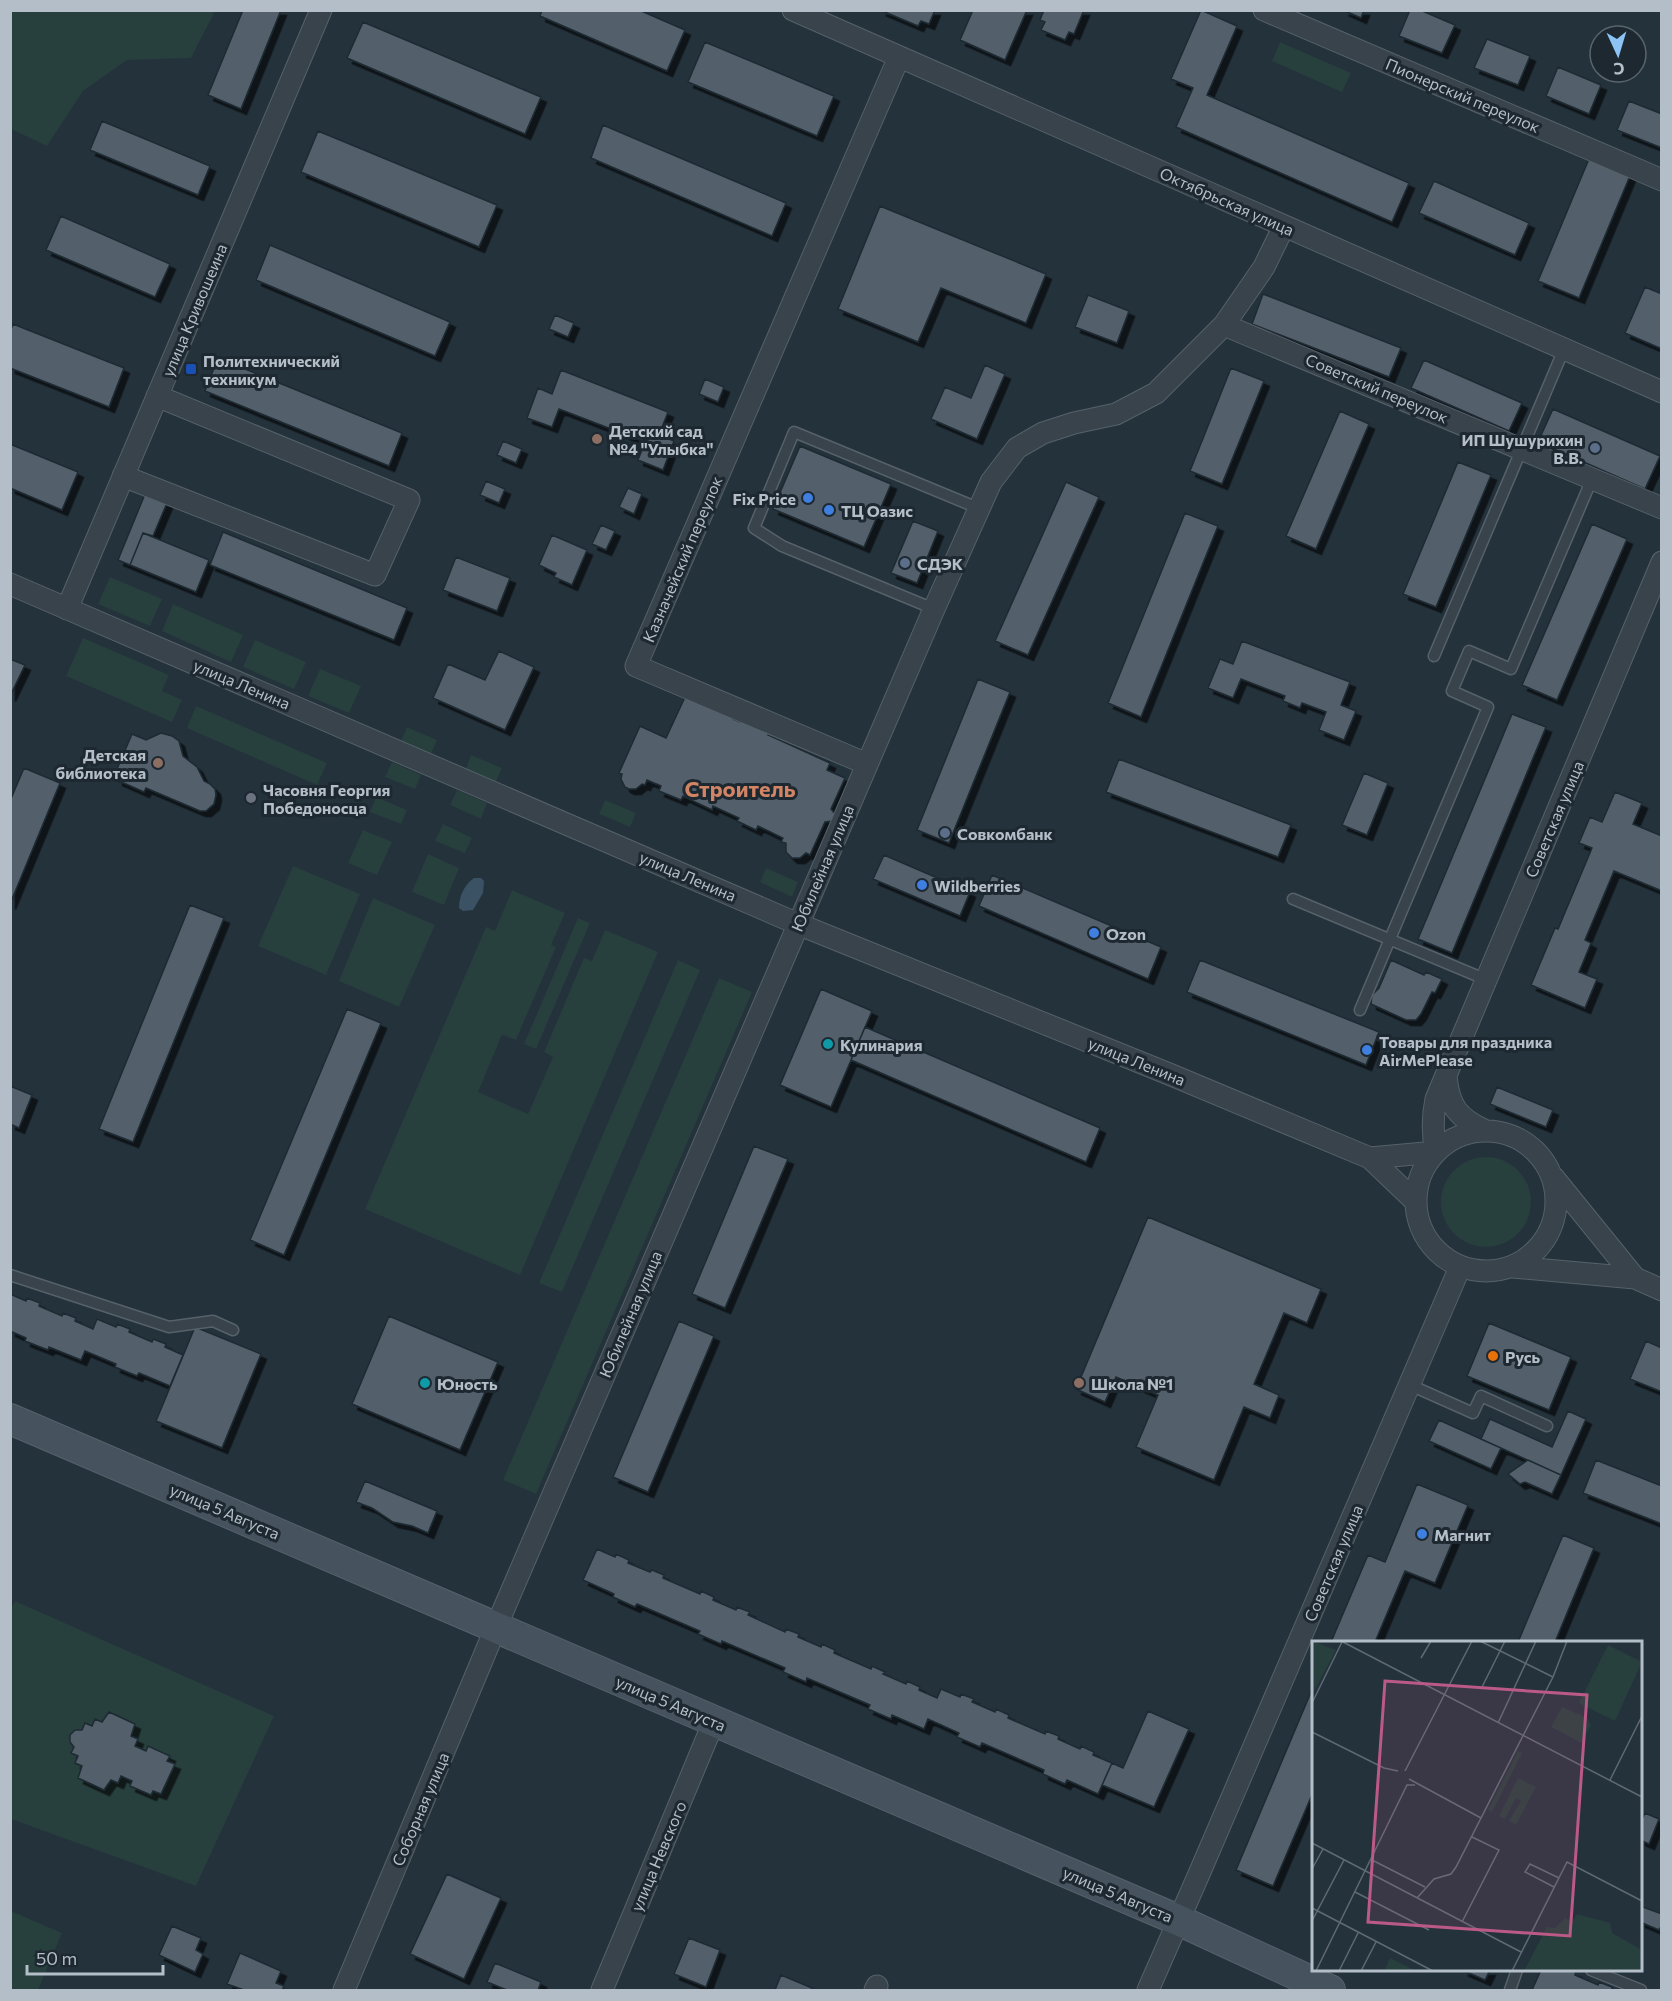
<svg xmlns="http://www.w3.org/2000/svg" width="1672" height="2001" viewBox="0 0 1672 2001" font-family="Commissioner,sans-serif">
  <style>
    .green { fill: #273f3d }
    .water { fill: #3a5264 }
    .building { fill: #52606c; stroke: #1f2a33; stroke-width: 1.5; filter: url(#shadow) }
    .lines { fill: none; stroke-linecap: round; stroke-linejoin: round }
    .lane-casing { stroke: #56616a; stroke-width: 13 }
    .street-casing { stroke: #56616a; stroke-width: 23 }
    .secondary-casing { stroke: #56616a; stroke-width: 32 }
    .lane { stroke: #38434c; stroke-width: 10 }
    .street { stroke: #38434c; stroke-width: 21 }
    .secondary { stroke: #46535f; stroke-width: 30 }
    .transit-dot { fill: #1a4fb4; stroke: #1d2831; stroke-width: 2 }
    .education-dot { fill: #8d6e63; stroke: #1d2831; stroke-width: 2 }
    .service-dot { fill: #5c6f8a; stroke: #1d2831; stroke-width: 2 }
    .shop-dot { fill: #3f7fe0; stroke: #1d2831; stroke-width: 2 }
    .worship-dot { fill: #6b7280; stroke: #1d2831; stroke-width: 2 }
    .culture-dot { fill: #0f9aa8; stroke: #1d2831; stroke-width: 2 }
    .food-dot { fill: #e8710a; stroke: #1d2831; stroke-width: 2 }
    .labels { text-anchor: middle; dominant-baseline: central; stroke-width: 6; stroke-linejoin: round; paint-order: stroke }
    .street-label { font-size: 16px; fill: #b4bec8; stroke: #1d2831 }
    .poi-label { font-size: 16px; font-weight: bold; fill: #b4bec8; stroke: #1d2831; text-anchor: start }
    .district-label { font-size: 22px; font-weight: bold; fill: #d18565; stroke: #1d2831 }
    .inset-road { fill: none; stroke: #5e6a74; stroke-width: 1.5 }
    .view { fill: #bc5a87; fill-opacity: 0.15; stroke: #bc5a87; stroke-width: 3 }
    .inset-edge { fill: none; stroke: #b4bec8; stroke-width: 3 }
  </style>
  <defs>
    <filter id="shadow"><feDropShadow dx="5.5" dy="5.5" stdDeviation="0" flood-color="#0009"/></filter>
  </defs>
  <rect width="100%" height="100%" fill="#24323c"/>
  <path class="green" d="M10,11L11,10L215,11L191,58L127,60L83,91L47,146L11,129Z
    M1280,42L1351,73L1342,92L1272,61Z
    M110,577L162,599L150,626L98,604Z
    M173,604L243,635L231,662L162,631Z
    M83,638L169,675L162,691L182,700L172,722L66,676Z
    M255,640L306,662L294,689L243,667Z
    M320,669L361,686L349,713L308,696Z
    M196,706L327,763L317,785L187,728Z
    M407,727L437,740L430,756L400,743Z
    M471,755L502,768L495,784L465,771Z
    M392,762L421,775L415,789L385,777Z
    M457,790L487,803L481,819L450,805Z
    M376,797L407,810L401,824L370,812Z
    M605,800L636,813L630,827L599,814Z
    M443,824L472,838L465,853L435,841Z
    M363,830L392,842L377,875L348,863Z
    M428,854L459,868L444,905L412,892Z
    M293,866L360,894L326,975L258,946Z
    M766,868L798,882L792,897L760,882Z
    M512,890L565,913L551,945L556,947L516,1040L502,1035L478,1092L528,1114L553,1057L544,1052L584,958L592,961L605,930L658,952L520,1275L365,1209L486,927L495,931Z
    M373,898L435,925L399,1007L339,981Z
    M578,918L590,923L536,1049L524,1044Z
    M678,960L700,970L562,1292L539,1283Z
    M719,978L752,992L536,1494L503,1480Z
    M1441 1202a45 45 0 1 1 90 0a45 45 0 1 1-90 0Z
    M15,1601L274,1716L196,1886L11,1819L10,1611Z
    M11,1911L62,1933L38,1990H11Z"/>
  <path class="water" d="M474,878H481L484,881L483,893L473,910L463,911L459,908C459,896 464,885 474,878Z"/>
  <path class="building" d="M243,10H281L241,109L208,95Z
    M542,10H639L685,30L667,71L540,16Z
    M880,10H935L929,24L921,21L918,26Z
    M973,10H1027L1005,60L960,40Z
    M1044,10H1084L1074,34L1069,32L1065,40L1041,30L1045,22L1040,20Z
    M1201,10L1237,26L1207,95L1409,183L1392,222L1176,127L1193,88L1171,79Z
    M1343,10H1364L1361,18Z
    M1410,10H1420L1455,25L1442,53L1399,36Z
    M363,22L541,97L525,134L347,58Z
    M1487,39L1530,56L1518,85L1474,68Z
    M705,42L834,96L817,136L688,82Z
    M1558,67L1601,85L1589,114L1546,96Z
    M1629,101L1662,114V148L1617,130Z
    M102,121L210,166L198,195L90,150Z
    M603,125L786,203L772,236L591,158Z
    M318,131L497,205L479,247L301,172Z
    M1591,154L1632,171L1579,298L1538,281Z
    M1434,181L1529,223L1515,255L1419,213Z
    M880,206L1046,274L1026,323L941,288L918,342L838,309Z
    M61,216L170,264L155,297L46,250Z
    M270,245L450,322L435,356L256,280Z
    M1645,287L1662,294V349L1625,333Z
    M1263,294L1401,348L1389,377L1252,324Z
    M1088,295L1129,311L1117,343L1075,327Z
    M555,315L574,323L568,337L549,329Z
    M13,324L124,368L109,407L10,368V332Z
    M218,358L402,433L389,466L205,391Z
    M1424,360L1522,403L1509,431L1411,388Z
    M985,365L1005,374L977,439L931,419L945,387L971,398Z
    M1231,368L1264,381L1222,484L1190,471Z
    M561,370L668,412L659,435L674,441L663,470L638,460L645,442L559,409L552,427L527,418L538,388L552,394Z
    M705,379L724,387L718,402L699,394Z
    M1553,409L1660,456L1645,489L1538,442Z
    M1340,411L1369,424L1316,549L1286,536Z
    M503,441L522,449L516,463L497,455Z
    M10,444L78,472L62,510L10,488Z
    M800,446L891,484L864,547L773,509Z
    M1458,462L1491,475L1436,607L1403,594Z
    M486,481L505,489L499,503L480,495Z
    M1066,482L1099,497L1028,655L995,641Z
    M628,488L642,494L634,514L619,507Z
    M145,494L167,503L153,536L143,533L130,565L118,560Z
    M1185,513L1218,526L1141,717L1108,703Z
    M913,521L938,531L917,583L891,573Z
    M1592,524L1627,539L1557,700L1522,685Z
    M601,525L615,531L606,550L592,544Z
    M223,532L407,608L394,640L210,565Z
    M143,533L209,560L196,592L130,565Z
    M552,535L587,550L572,585L554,577L556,573L539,565Z
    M456,557L510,578L497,611L443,590Z
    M1242,641L1350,682L1341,705L1356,711L1344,740L1319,730L1326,712L1302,703L1300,708L1283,701L1285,696L1241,679L1233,698L1208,688L1220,659L1233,664Z
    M499,651L534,667L505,730L433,698L448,664L485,680Z
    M10,659L25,665L10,696Z
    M978,679L1010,692L949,843L917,830Z
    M686,695L734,716L733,719L740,722L743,715L772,727L768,735L830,763L827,770L845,778L831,809L835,814L832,821L825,822L810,855L806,853L800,858H792L786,852V843L781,842L783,838L758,826L756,830L737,821L739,818L713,806L712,810L683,796L681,800L659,791L661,786L647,780L645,785L642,784L636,789H629L625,787L621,779L622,774L619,773L640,726L666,738Z
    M1512,714L1546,727L1452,953L1418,939Z
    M161,733L172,736L179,741L183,756L197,767L204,781L210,784L215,789L216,795L214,804L206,811H200L146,788L144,792L117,780L118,777L114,776L132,734L146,740Z
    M1119,759L1291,825L1278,857L1106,792Z
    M24,768L60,783L10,904V801Z
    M1364,773L1388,783L1367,835L1342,825Z
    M1615,792L1642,803L1633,824L1662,836V891L1614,871L1585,940L1591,943L1579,972L1597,979L1585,1008L1531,985L1555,928L1558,929L1592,848L1579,843L1590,817L1602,822Z
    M884,855L970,892L960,916L873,879Z
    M992,875L1161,947L1148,979L979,906Z
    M190,905L224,918L133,1142L99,1129Z
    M1200,960L1379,1032L1366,1065L1187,992Z
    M1391,960L1424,975L1426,972L1442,979L1435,993L1432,992L1421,1014L1416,1020H1406L1371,1004L1372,995L1379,988Z
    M821,989L872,1011L831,1107L780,1085Z
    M347,1009L381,1023L284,1255L250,1240Z
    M865,1027L1100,1128L1086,1162L851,1060Z
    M10,1086L32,1095L19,1128L10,1124Z
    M1497,1087L1553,1110L1546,1127L1490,1104Z
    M754,1146L788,1159L725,1308L692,1294Z
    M1148,1217L1321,1289L1307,1323L1284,1313L1254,1384L1279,1395L1270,1418L1244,1407L1214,1480L1136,1447L1158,1395L1116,1377L1105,1402L1076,1389Z
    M10,1294L26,1301L27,1298L40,1303L39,1306L62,1316L63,1313L76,1318L75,1321L93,1329L97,1319L116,1327L117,1324L130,1329L129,1332L152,1342L153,1339L166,1344L165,1347L183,1355L170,1386L139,1373L137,1376L115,1367L116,1364L85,1351L81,1360L49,1347L48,1350L25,1341L26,1338L10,1331Z
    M389,1316L498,1362L460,1450L352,1404Z
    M679,1321L714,1336L648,1492L613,1477Z
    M1489,1323L1571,1357L1549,1410L1467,1376Z
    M195,1327L261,1354L222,1448L156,1421Z
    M1646,1341L1662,1348V1392L1630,1379Z
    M1568,1411L1586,1419L1561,1475L1481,1439L1490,1419L1552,1447Z
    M1439,1420L1501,1448L1491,1469L1429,1441Z
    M1528,1460L1561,1475L1552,1494L1525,1482L1520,1484L1508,1474Z
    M1596,1460L1662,1486V1524L1583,1493Z
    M365,1481L437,1511L428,1533L412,1526L393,1522L372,1508L356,1502Z
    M1417,1484L1468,1505L1435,1583L1405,1571L1375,1642H1331L1368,1555L1385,1562Z
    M1563,1535L1594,1548L1555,1642H1518Z
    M597,1549L615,1557L616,1554L629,1560L628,1563L650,1572L652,1570L664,1575L663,1578L700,1594L701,1591L714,1597L713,1600L736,1610L737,1607L750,1612L748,1615L785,1632L786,1629L799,1634L798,1637L821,1647L822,1644L835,1650L834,1653L871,1669L872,1666L885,1672L883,1674L906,1684L907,1681L920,1687L919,1690L937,1698L941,1689L960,1697L961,1694L974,1699L972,1702L995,1712L996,1709L1009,1715L1008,1718L1045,1734L1046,1731L1059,1736L1058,1739L1080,1749L1081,1746L1094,1752L1093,1755L1112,1763L1098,1794L1067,1780L1065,1784L1043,1774L1044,1770L982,1743L980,1747L957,1737L959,1733L928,1719L924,1729L892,1715L891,1719L868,1709L870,1705L807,1678L806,1682L783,1672L785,1668L722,1641L721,1644L698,1634L700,1631L637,1604L635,1607L613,1597L614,1594L583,1580Z
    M1314,1685V1790L1273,1886L1236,1870Z
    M1148,1711L1189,1729L1154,1807L1102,1785L1112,1763L1123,1768Z
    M109,1712L135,1724L131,1736L138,1739L135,1746L146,1751L148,1746L170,1756L167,1761L175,1764L161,1794L153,1791L151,1795L130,1786L132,1781L121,1776L118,1783L111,1780L104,1790L78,1778L82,1766L75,1763L78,1756L71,1753L74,1747L70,1742V1735L75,1730H82L85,1723L92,1726L95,1719L102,1722Z
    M1645,1813L1659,1819L1649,1844L1640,1840V1823Z
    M447,1874L501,1898L464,1979L410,1954Z
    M1640,1906L1662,1914V1925L1659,1930L1640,1922Z
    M172,1926L201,1938L196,1950L203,1954L195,1972L159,1955Z
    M689,1938L720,1950L706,1987L674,1974Z
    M240,1953L281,1971L276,1983L284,1986L282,1990H244L227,1984Z
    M495,1963L541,1982L538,1990H507L487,1982Z
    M1462,1970H1490L1485,1980Z
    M1541,1970H1569L1576,1972L1575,1975L1598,1985L1599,1982L1612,1987V1990H1532Z
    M781,1975L812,1988L811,1990H775Z"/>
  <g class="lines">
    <g class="lane-casing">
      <path id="lane" d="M934,609L782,546L754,528L794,432L978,508
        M1434,656L1564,349
        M1293,899L1487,980
        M1360,1010L1488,707L1452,691L1469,651L1511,669L1592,479
        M10,1275L169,1327L213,1321L233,1330
        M1410,1385L1473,1413L1481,1396L1547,1426
        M1591,1970L1641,1990
        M1510,1990L1517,1970"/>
    </g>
    <g class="street-casing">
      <path id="street" d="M793,10L1662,392
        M1264,10L1662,180
        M1224,325L1662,508
        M123,476L375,575L409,500L157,396
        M10,584L798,924L1169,1074L1370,1158L1416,1202
        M67,609L321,10
        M867,764L636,666L899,57
        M1446,1076C1449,1107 1458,1118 1486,1131
        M1416 1201a70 70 0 1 1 140 0a70 70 0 1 1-140 0Z
        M1370,1158L1436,1152C1432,1133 1432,1118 1436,1099L1662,562
        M1554,1178L1635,1278
        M1513,1267L1635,1278L1662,1290
        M344,1990L496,1627L934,609L991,482L1017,448L1043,433L1074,423L1116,414L1156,393L1224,325L1264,267L1284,226
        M602,1990L714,1721
        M875,1990L877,1986
        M1148,1990L1199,1874L1460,1267"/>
    </g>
    <g class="secondary-casing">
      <path id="secondary" d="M10,1419L1178,1920L1330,1990"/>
    </g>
    <use href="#lane" class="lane"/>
    <use href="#street" class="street"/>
    <use href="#secondary" class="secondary"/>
  </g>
  <rect class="transit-dot" x="185" y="363" width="12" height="12" rx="3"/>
  <g class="education-dot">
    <circle cx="597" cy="439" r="6"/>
    <circle cx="158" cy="763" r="6"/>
    <circle cx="1079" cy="1383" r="6"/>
  </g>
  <g class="service-dot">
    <circle cx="1595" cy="448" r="6"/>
    <circle cx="905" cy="563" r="6"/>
    <circle cx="945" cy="833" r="6"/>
  </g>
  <g class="shop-dot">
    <circle cx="808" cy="498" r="6"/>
    <circle cx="829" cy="510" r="6"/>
    <circle cx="922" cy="885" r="6"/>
    <circle cx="1094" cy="933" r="6"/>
    <circle cx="1367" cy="1050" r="6"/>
    <circle cx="1422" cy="1534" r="6"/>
  </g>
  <circle class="worship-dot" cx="251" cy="798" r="6"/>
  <g class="culture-dot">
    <circle cx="828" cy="1044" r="6"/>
    <circle cx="425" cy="1383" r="6"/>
  </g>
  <circle class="food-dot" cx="1493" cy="1356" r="6"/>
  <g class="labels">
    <g class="street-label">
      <text transform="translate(1463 95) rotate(23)">Пионерский переулок</text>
      <text transform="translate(1227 201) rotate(24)">Октябрьская улица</text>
      <text transform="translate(194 310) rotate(-67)">улица Кривошеина</text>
      <text transform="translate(1377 388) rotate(23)">Советский переулок</text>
      <text transform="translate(682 559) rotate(-67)">Казначейский переулок</text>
      <text transform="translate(242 684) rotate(23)">улица Ленина</text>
      <text transform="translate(1554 819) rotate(-67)">Советская улица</text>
      <text transform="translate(822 868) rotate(-67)">Юбилейная улица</text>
      <text transform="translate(688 876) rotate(23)">улица Ленина</text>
      <text transform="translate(1137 1061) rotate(22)">улица Ленина</text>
      <text transform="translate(630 1314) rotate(-67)">Юбилейная улица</text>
      <text transform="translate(225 1511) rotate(23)">улица 5 Августа</text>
      <text transform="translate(1333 1563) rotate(-67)">Советская улица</text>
      <text transform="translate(671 1703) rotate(23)">улица 5 Августа</text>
      <text transform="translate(420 1809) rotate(-67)">Соборная улица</text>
      <text transform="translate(658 1856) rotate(-67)">улица Невского</text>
      <text transform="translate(1118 1894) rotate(23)">улица 5 Августа</text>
    </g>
    <g class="poi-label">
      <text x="203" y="360">Политехнический<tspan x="203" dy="18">техникум</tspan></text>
      <text x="609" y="430">Детский сад<tspan x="609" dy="18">№4 "Улыбка"</tspan></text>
      <text x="1583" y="439" text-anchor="end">ИП Шушурихин<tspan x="1583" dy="18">В.В.</tspan></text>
      <text x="796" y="498" text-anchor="end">Fix Price</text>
      <text x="841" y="510">ТЦ Оазис</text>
      <text x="917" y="563">СДЭК</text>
      <text x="146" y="754" text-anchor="end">Детская<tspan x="146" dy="18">библиотека</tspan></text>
      <text x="263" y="789">Часовня Георгия<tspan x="263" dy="18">Победоносца</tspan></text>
      <text x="957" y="833">Совкомбанк</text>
      <text x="934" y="885">Wildberries</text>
      <text x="1106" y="933">Ozon</text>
      <text x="1379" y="1041">Товары для праздника<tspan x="1379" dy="18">AirMePlease</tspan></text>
      <text x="840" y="1044">Кулинария</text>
      <text x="1505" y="1356">Русь</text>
      <text x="437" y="1383">Юность</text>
      <text x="1091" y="1383">Школа №1</text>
      <text x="1434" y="1534">Магнит</text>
    </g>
    <g class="district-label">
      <text x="740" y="788">Строитель</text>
    </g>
  </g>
  <g transform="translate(1312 1641)">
    <rect width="330" height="330" fill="#24323c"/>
    <path d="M0,0L24,9L0,54ZM296,4L330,21L303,80L267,62ZM250,66L275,77L279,84L270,102L239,86ZM206,110L210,112L180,171L176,169ZM206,137L224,146L204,184L197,180L209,160L204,157L193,178L187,175ZM265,273L298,282L300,292L330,309V330H212L235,286L243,287L253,277L260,281ZM78,317L104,330H72Z" fill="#273f3d"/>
    <path class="inset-road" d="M29,0L330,156M168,0L241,36M109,17L119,0M169,48L193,0M0,62L30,1M186,82L224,0M0,91L72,127L86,130M93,130L160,0M97,138L169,177M298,139L330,75M0,202L209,311M60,219L113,246M0,228L11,208M242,246L213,231L218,223L247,237M43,251L117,289M105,257L122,238L139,233L144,226L241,36L255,0M0,267L121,330M0,280L32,219M150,281L187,209L160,196M4,330L95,144H103M27,330L46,292M49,330L64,301M200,330L255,221L330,260"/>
    <path class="view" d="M73,40L275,54L258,295L56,281Z"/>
    <rect width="330" height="330" class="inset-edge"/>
  </g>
  <rect width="1672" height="2001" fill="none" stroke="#b4bec8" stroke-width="24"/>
  <g transform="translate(1618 54) rotate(176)"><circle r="28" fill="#1d2831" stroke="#59646d" stroke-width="1.5"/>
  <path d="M0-4.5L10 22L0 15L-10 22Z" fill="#8cc3f4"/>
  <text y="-9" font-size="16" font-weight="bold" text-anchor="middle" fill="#b4bec8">С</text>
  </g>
  <path d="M27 1965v9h136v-9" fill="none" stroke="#b4bec8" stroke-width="3"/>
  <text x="36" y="1965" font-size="18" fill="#b4bec8" stroke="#1d2831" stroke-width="4.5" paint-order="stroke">50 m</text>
</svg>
